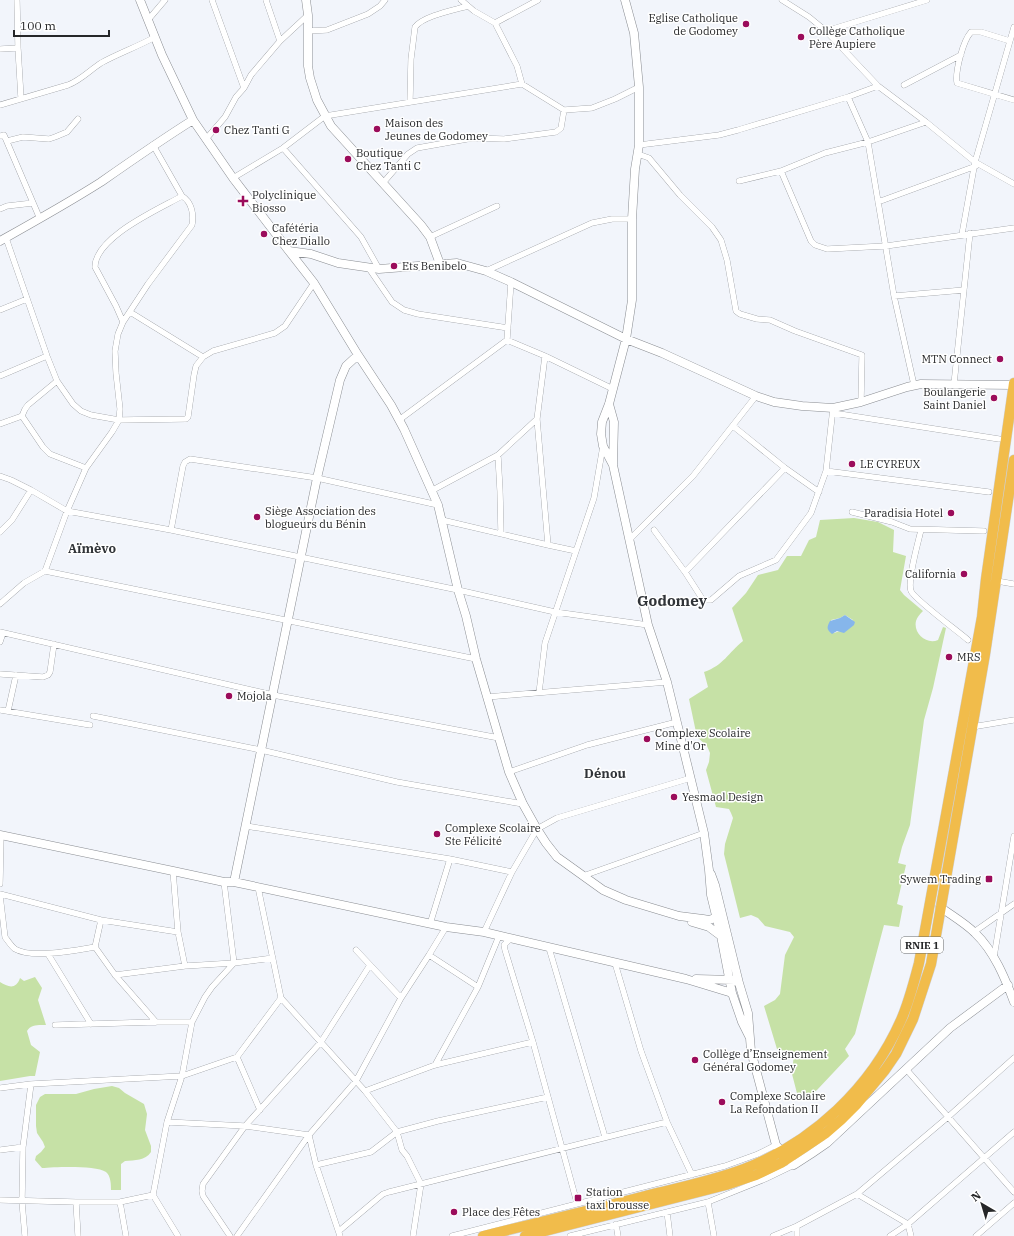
<svg xmlns="http://www.w3.org/2000/svg" width="1014" height="1236" viewBox="0 0 1014 1236" font-family="'IBM Plex Serif',serif">
  <style>
    .green { fill: #c6e1a6; fill-rule: evenodd }
    .water { fill: #86b6eb }
    .lines { fill: none; stroke-linecap: round; stroke-linejoin: round }
    .street-casing { stroke: #8a8d92; stroke-width: 6 }
    .secondary-casing { stroke: #8a8d92; stroke-width: 9 }
    .highway-casing { stroke: #cfcfd0; stroke-width: 11 }
    .street { stroke: #fff; stroke-width: 5.5 }
    .secondary { stroke: #fff; stroke-width: 8 }
    .highway { stroke: #f1bc4b; stroke-width: 10 }
    .poi-dot { fill: #9b0c5b; stroke: #fff; stroke-width: 1.5 }
    .labels { text-anchor: middle; dominant-baseline: central; stroke-width: 3; stroke-linejoin: round; paint-order: stroke }
    .shield { fill: #fff; stroke: #676869; stroke-width: 1 }
    .shield-label { font-size: 10px; font-weight: bold; fill: #262729 }
    .poi-label { font-size: 11px; fill: #262729; stroke: #fff; text-anchor: start }
    .quarter-label { font-size: 13px; font-weight: bold; fill: #313438; stroke: #fff }
    .district-label { font-size: 15px; font-weight: bold; fill: #313438; stroke: #fff }
  </style>
  <rect width="100%" height="100%" fill="#f2f5fb"/>
  <path class="green" d="M854,518L878,522L894,530L893,552L906,556L900,590L904,595L923,611C920,614 917,617 916,621C913,634 927,645 938,640L943,627L946,628L933,688L924,720L910,825L902,847L898,863L906,865L897,904L903,906L899,927L884,925L855,1034L845,1049L849,1056L817,1090L799,1101L792,1074L794,1053L777,1049L764,1006L775,1000L780,994L785,955L794,937L790,932L765,926L758,918L751,915L740,918L724,854L725,844L733,818L731,813L729,809L716,807L706,770L709,762L710,753L707,746L697,737L689,699L708,687L704,672C724,665 728,653 743,641L732,608L746,593L758,575L778,570L787,556H801L809,540L816,537L820,520ZM845,615L853,620L840,631L834,633L831,620L840,618Z
    M35,977L42,988L38,1000L46,1025C39,1025 31,1024 27,1031L31,1045L40,1052L35,1076H30L0,1081V982C8,987 16,990 20,978L24,981Z
    M112,1086L119,1088L125,1093L144,1104L147,1114L145,1130L151,1146V1152C145,1161 135,1160 125,1161L121,1164V1190H111C111,1185 111,1176 106,1172C96,1165 55,1167 42,1168L35,1160L36,1156L41,1152L45,1147L43,1142L37,1133L36,1126V1105L40,1097L45,1094H76L94,1089Z"/>
  <path class="water" d="M845,615L855,622L854,625L844,633L837,631L832,634C826,629 827,627 830,621L840,618Z"/>
  <g class="lines">
    <g class="street-casing">
      <path id="street" d="M17,0L18,48L21,98
        M212,0L244,88
        M266,0L280,41
        M461,0L474,11L495,23L517,66L522,84
        M782,0L809,17L826,31L927,0
        M148,20L165,0
        M495,23L538,0
        M308,31L327,30L368,14L380,6L385,0
        M826,31L878,86L926,122L975,162L1014,184
        M1010,41L981,32H971C963,41 955,71 957,83L1014,100
        M0,49L18,48
        M904,85L961,55
        M878,86L848,97L868,142L894,296L914,385
        M410,101L411,59L415,27C423,16 454,10 468,6
        M0,105L68,85C81,80 90,70 101,63C119,53 137,47 155,37
        M0,136L4,135L40,219
        M206,139L225,117L236,97L244,88L251,75L280,41L308,15
        M7,141L23,137L49,139L55,137L67,132L78,119
        M639,145L719,135L738,130L848,97
        M283,148L361,237L379,269
        M638,154L649,158L680,195L712,227L721,240L727,260L736,311L740,314L757,319L770,320L795,331L862,355L861,402
        M781,171L811,241L815,245L827,249L886,246L1014,228
        M233,178L283,148L325,116L522,84L564,110L592,108L615,99L639,87
        M739,181L781,171L825,153L868,142L926,122
        M383,183L408,154L417,148L473,138L504,139L556,132L561,128L564,110
        M878,202L976,166
        M0,209L7,206L33,203
        M962,234L975,162L1014,27
        M430,237L497,206
        M6,238L47,356L57,381L73,404L81,411L91,415L119,420L186,419L188,417L194,375L196,366L203,357L213,351L275,333L285,326L314,283
        M368,267L392,302L404,310L418,314L508,328
        M486,271L592,223L612,219H632
        M894,296L964,290
        M0,310L27,299
        M130,312L203,357
        M123,322L116,306L95,267C95,237 159,209 182,196
        M507,340L545,356L613,389
        M545,356L537,419L548,545
        M0,376L47,356
        M954,384L970,233
        M833,413L999,439
        M22,416L43,447L50,454L86,468
        M399,420L507,340L511,282
        M0,424L22,416L25,409L28,405L57,381
        M733,426L785,468L819,492
        M498,455L500,491L501,533
        M826,471L989,492
        M0,476L11,480L31,490L67,511L171,530L458,590L555,612L648,625
        M431,491L498,455L537,419
        M852,512L892,522L910,529L984,531
        M442,520L548,545L576,551
        M171,530L183,466L185,462L190,459L317,478L438,505
        M654,530L685,572L703,600H711L739,576L776,560L811,513L826,471L833,408
        M921,530C918,543 907,581 911,591C914,599 959,632 968,640
        M0,532L12,520L31,490
        M629,540L693,476L756,396
        M45,571L476,659
        M685,572L785,468
        M997,581L1014,584
        M0,604L24,583L45,571L67,511L86,468L112,432L119,420L120,409L116,373L115,351L118,334L123,322L148,284L192,225C194,215 192,202 182,196L153,145
        M0,632L273,695L499,738
        M0,642L3,633
        M0,674L43,677L48,675L50,672L54,644
        M539,693L545,643L594,498L603,446
        M487,697L667,682
        M0,710L90,725
        M8,711L16,675
        M93,716L261,750L397,782L523,804
        M972,727L1014,720
        M509,772L587,745L677,722
        M246,826L450,859L512,872
        M173,871L178,932L185,966
        M583,876L704,833
        M0,884L1,835
        M258,887L281,998L365,1091L397,1132L402,1150L407,1156L421,1184L413,1236
        M0,894L101,920L178,932
        M0,895L5,937C8,941 11,946 15,949C32,959 76,950 95,947
        M101,920L95,947L115,975L156,1022
        M430,924L450,859
        M484,932L512,872L537,829L557,818L691,778
        M974,932L1014,904
        M510,939L504,945L505,950L533,1042L577,1203
        M549,948L605,1137
        M356,950L401,998
        M48,954L91,1024
        M429,955L478,987
        M994,957L1014,836
        M615,963L641,1051L667,1122L692,1175
        M115,975L185,966L234,963L273,958
        M55,1025L156,1022H192
        M237,1057L260,1110
        M435,1065L478,987L499,936
        M906,1069L1014,1192
        M0,1088L31,1084L182,1076L237,1057L281,998
        M365,1091L435,1065L533,1042
        M167,1122L245,1126L309,1135
        M309,1135L316,1165L340,1236
        M0,1150L23,1147
        M316,1165L371,1152L397,1132L438,1121L548,1097
        M857,1194L908,1224L911,1236
        M0,1200L76,1202H120L153,1195
        M76,1202L78,1236
        M120,1202L126,1236
        M708,1202L714,1236
        M667,1212L670,1236
        M616,1224L618,1236
        M339,1231L377,1199L383,1194L389,1192L667,1122
        M25,1236L22,1202L23,1147L31,1084
        M178,1236L153,1195L167,1122L182,1076L192,1022L205,997L212,987L234,963L224,882
        M230,1236L203,1196L202,1191L203,1184L245,1126L321,1042L370,965
        M237,1236L309,1135L356,1081L401,998L429,955L446,927
        M452,1236L725,1166L758,1154L776,1145
        M570,1236L708,1202L765,1179L794,1165
        M773,1236L797,1226L857,1194L948,1117L1014,1058
        M797,1236V1226
        M890,1236L908,1224L1014,1132
        M976,1236L1014,1203"/>
    </g>
    <g class="secondary-casing">
      <path id="secondary" d="M140,0L162,55L193,120L233,178L289,251L311,254L338,263L379,269L457,263L486,271L511,282L626,339L662,353L756,396L774,402L802,406L833,408L861,402L907,387L921,384L1014,385
        M306,0L308,15V66L310,78L317,100L331,126L421,225L430,237L440,264
        M625,0L634,33L639,87V145L635,169L632,219V300L626,339L609,404L602,422L601,434L603,446L613,465L648,625L667,682L704,833L709,870L711,895L721,936
        M0,241C34,222 68,203 101,182C131,161 161,140 193,120
        M289,251L314,283L358,355L391,405L404,429L438,505L458,590L466,616L476,659L509,772L523,804L537,829L546,843L557,857L603,890L626,900L679,916L703,919L709,920L718,917L723,919
        M609,404L614,422L613,465
        M0,835L173,871L224,882H234L446,927L484,932L686,979L732,993
        M711,874L715,885L739,983
        M234,882L317,478L340,380L346,366L358,355
        M940,907C951,915 965,923 975,933C994,951 1005,978 1014,1002
        M692,922L709,927L721,936L732,993L742,1022L749,1036
        M696,979L734,980L739,983L748,1013L751,1051L776,1145L794,1165L811,1154L827,1143L950,1028L1008,985"/>
    </g>
    <g class="highway-casing">
      <path id="highway" d="M483,1236C537,1223 591,1210 645,1196C678,1188 712,1181 744,1169C813,1142 871,1088 901,1020C909,1002 914,982 919,963L982,617L986,579L1014,383
        M525,1236L726,1185L756,1175L781,1163L826,1133L841,1120L856,1105L885,1070L896,1054L913,1019L931,964L985,654L1014,460"/>
    </g>
    <use href="#street" class="street"/>
    <use href="#secondary" class="secondary"/>
    <use href="#highway" class="highway"/>
  </g>
  <g class="poi-dot">
    <circle cx="746" cy="24" r="4"/>
    <circle cx="801" cy="37" r="4"/>
    <circle cx="377" cy="129" r="4"/>
    <circle cx="216" cy="130" r="4"/>
    <circle cx="348" cy="159" r="4"/>
    <path d="M241 195h4v4h4v4h-4v4h-4v-4h-4v-4h4z"/>
    <circle cx="264" cy="234" r="4"/>
    <circle cx="394" cy="266" r="4"/>
    <circle cx="1000" cy="359" r="4"/>
    <circle cx="994" cy="398" r="4"/>
    <circle cx="852" cy="464" r="4"/>
    <circle cx="951" cy="513" r="4"/>
    <circle cx="257" cy="517" r="4"/>
    <circle cx="964" cy="574" r="4"/>
    <circle cx="949" cy="657" r="4"/>
    <circle cx="229" cy="696" r="4"/>
    <circle cx="647" cy="739" r="4"/>
    <circle cx="674" cy="797" r="4"/>
    <circle cx="437" cy="834" r="4"/>
    <rect x="985" y="875" width="8" height="8" rx="2"/>
    <circle cx="695" cy="1060" r="4"/>
    <circle cx="722" cy="1102" r="4"/>
    <rect x="574" y="1194" width="8" height="8" rx="2"/>
    <circle cx="454" cy="1212" r="4"/>
  </g>
  <g class="labels">
    <rect class="shield" x="901" y="937" width="42" height="16" rx="3"/>
    <g class="shield-label">
      <text x="922" y="945">RNIE 1</text>
    </g>
    <g class="poi-label">
      <text x="738" y="18" text-anchor="end">Eglise Catholique<tspan x="738" dy="13">de Godomey</tspan></text>
      <text x="809" y="31">Collège Catholique<tspan x="809" dy="13">Père Aupiere</tspan></text>
      <text x="385" y="123">Maison des<tspan x="385" dy="13">Jeunes de Godomey</tspan></text>
      <text x="224" y="130">Chez Tanti G</text>
      <text x="356" y="153">Boutique<tspan x="356" dy="13">Chez Tanti C</tspan></text>
      <text x="252" y="195">Polyclinique<tspan x="252" dy="13">Biosso</tspan></text>
      <text x="272" y="228">Cafétéria<tspan x="272" dy="13">Chez Diallo</tspan></text>
      <text x="402" y="266">Ets Benibelo</text>
      <text x="992" y="359" text-anchor="end">MTN Connect</text>
      <text x="986" y="392" text-anchor="end">Boulangerie<tspan x="986" dy="13">Saint Daniel</tspan></text>
      <text x="860" y="464">LE CYREUX</text>
      <text x="265" y="511">Siège Association des<tspan x="265" dy="13">blogueurs du Bénin</tspan></text>
      <text x="943" y="513" text-anchor="end">Paradisia Hotel</text>
      <text x="956" y="574" text-anchor="end">California</text>
      <text x="957" y="657">MRS</text>
      <text x="237" y="696">Mojola</text>
      <text x="655" y="733">Complexe Scolaire<tspan x="655" dy="13">Mine d'Or</tspan></text>
      <text x="682" y="797">Yesmaol Design</text>
      <text x="445" y="828">Complexe Scolaire<tspan x="445" dy="13">Ste Félicité</tspan></text>
      <text x="981" y="879" text-anchor="end">Sywem Trading</text>
      <text x="703" y="1054">Collège d’Enseignement<tspan x="703" dy="13">Général Godomey</tspan></text>
      <text x="730" y="1096">Complexe Scolaire<tspan x="730" dy="13">La Refondation II</tspan></text>
      <text x="586" y="1192">Station<tspan x="586" dy="13">taxi brousse</tspan></text>
      <text x="462" y="1212">Place des Fêtes</text>
    </g>
    <g class="quarter-label">
      <text x="92" y="548">Aïmèvo</text>
      <text x="605" y="773">Dénou</text>
    </g>
    <g class="district-label">
      <text x="672" y="600">Godomey</text>
    </g>
  </g>
  <g transform="translate(982 1204) rotate(322)" stroke="#ffffff" stroke-width="3" paint-order="stroke">
  <path d="M0-3L7 15L0 10L-7 15Z" fill="#262729"/>
  <text y="-6" font-size="11" font-weight="bold" text-anchor="middle" fill="#262729">N</text>
  </g>
  <path d="M14 30v6h95v-6" fill="none" stroke="#262729" stroke-width="2"/>
  <text x="20" y="30" font-size="12" fill="#262729" stroke="#ffffff" stroke-width="3" paint-order="stroke">100 m</text>
</svg>
